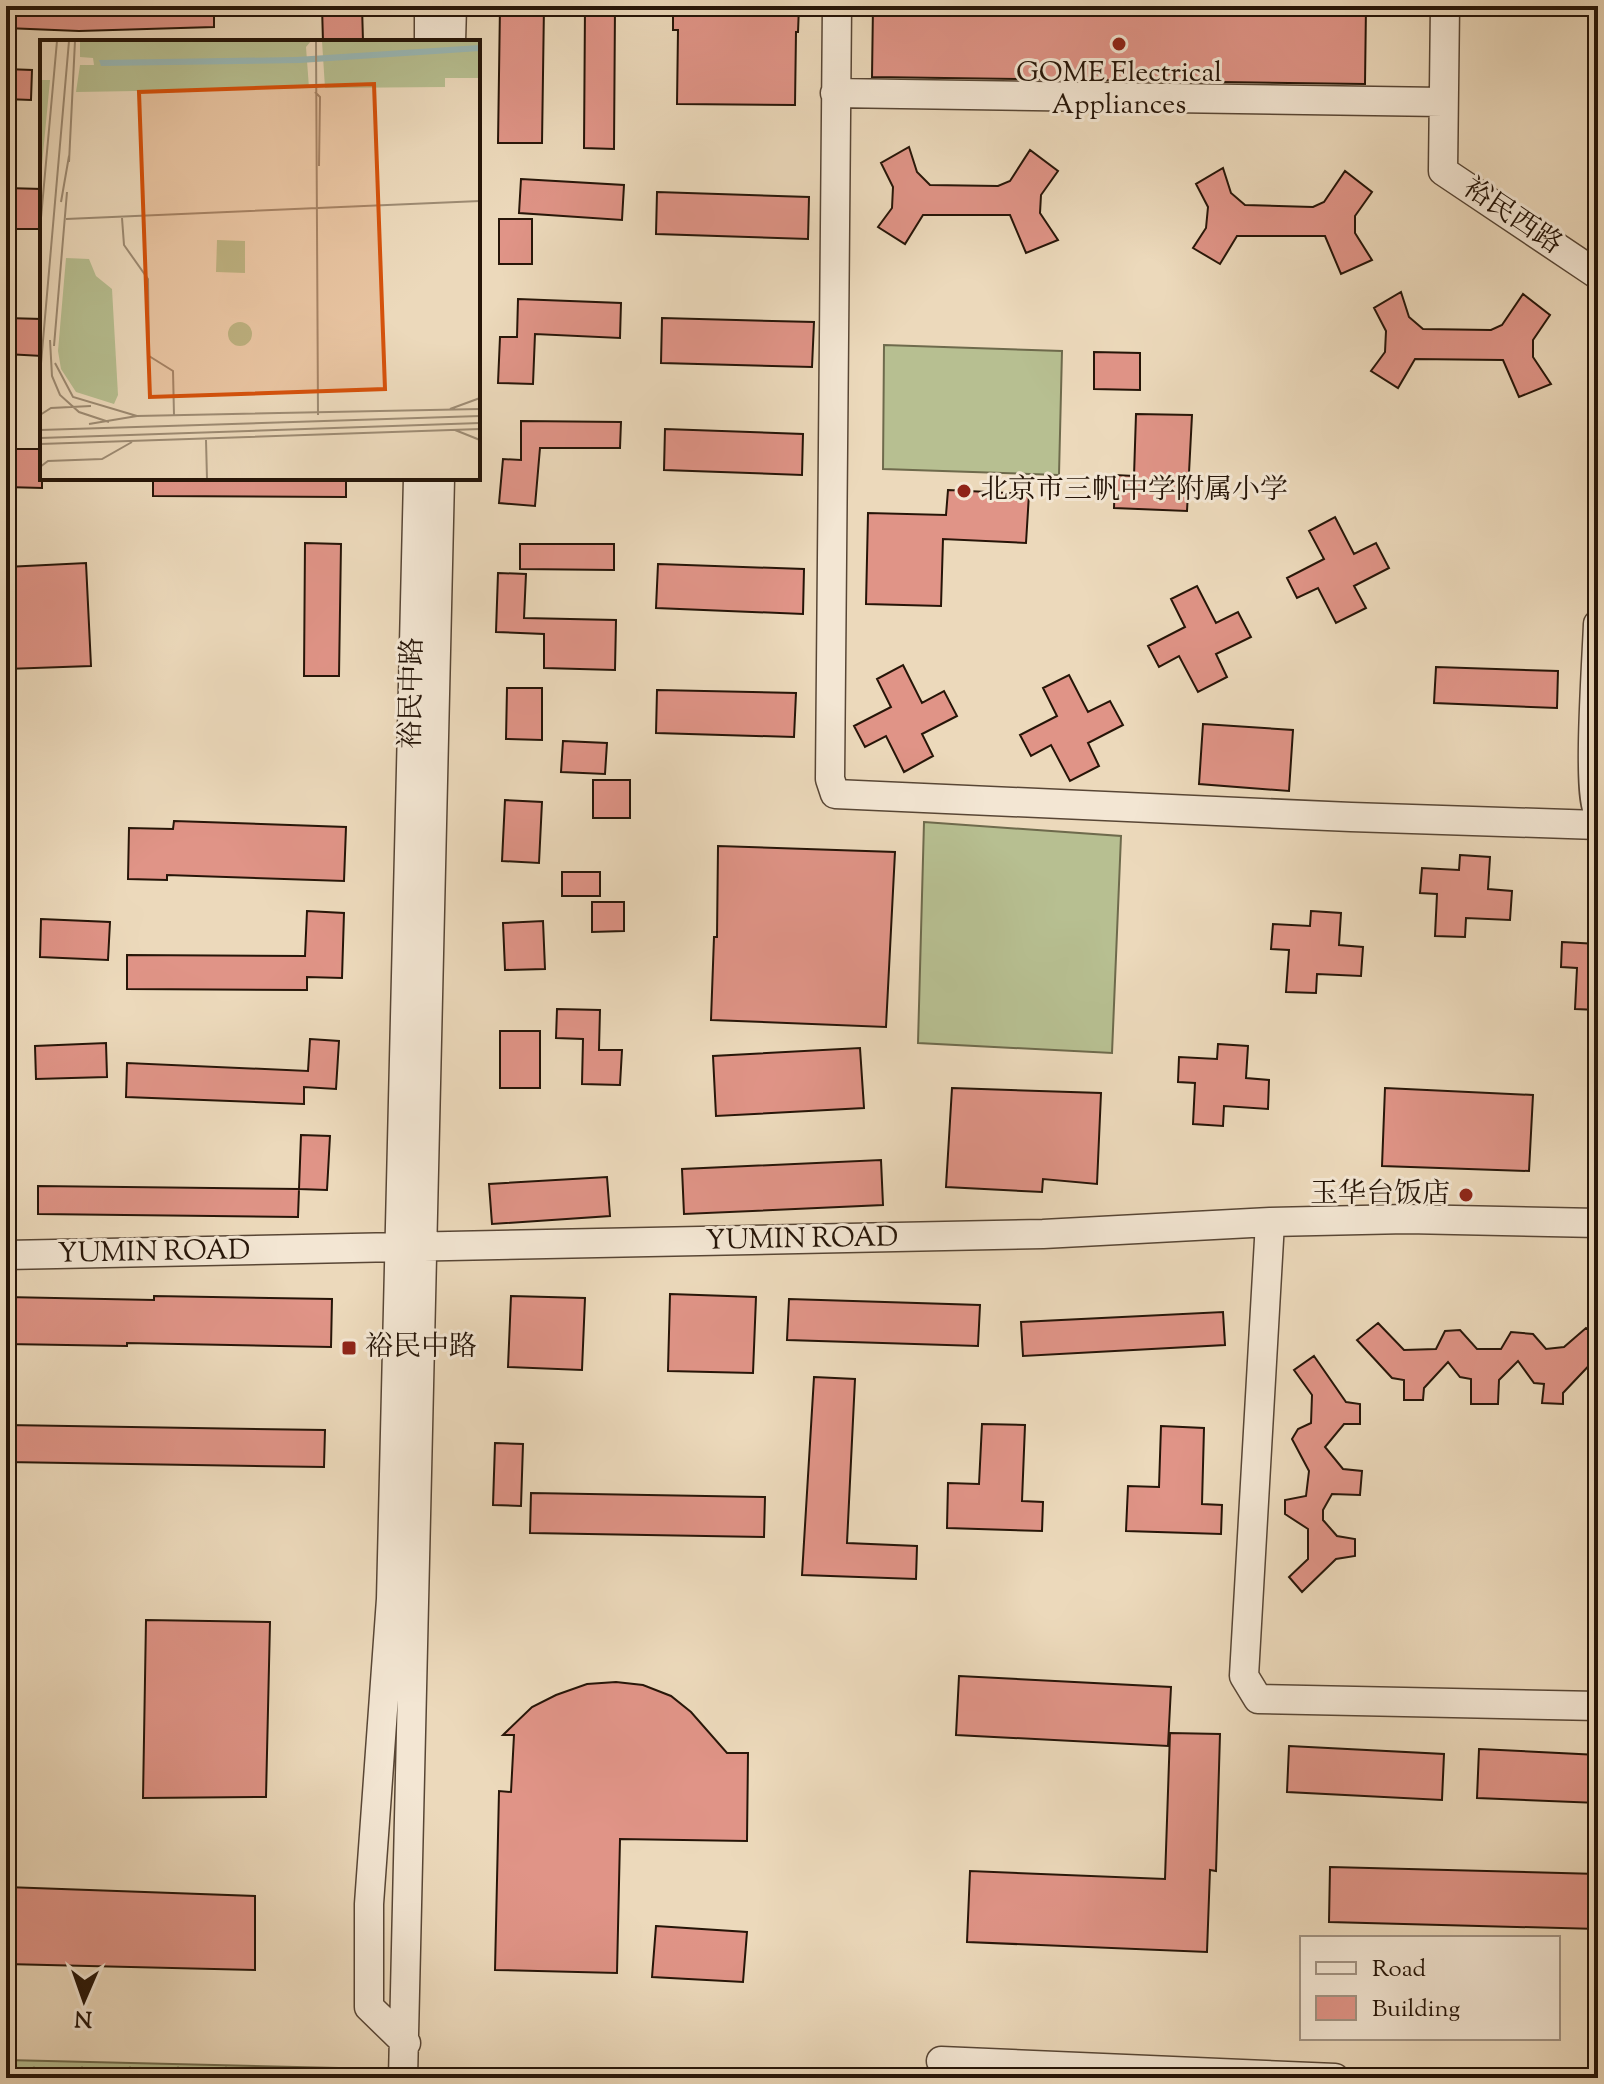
<svg xmlns="http://www.w3.org/2000/svg" width="1604" height="2084" viewBox="0 0 1604 2084" font-family="'Sorts Mill Goudy','Noto Serif SC',serif">
  <style>
    .park { fill: url(#park-tufts); stroke: #6e6a4c; stroke-width: 2 }
    .pitch { fill: #b7bf91; stroke: #6e6a4c; stroke-width: 2 }
    .building { fill: #e09487; stroke: #261508; stroke-width: 2 }
    .lines { fill: none; stroke-linecap: round; stroke-linejoin: round }
    .minor-casing { stroke: #584635; stroke-width: 31 }
    .minor { stroke: #f3e6d3; stroke-width: 28 }
    .poi-dot { fill: #8f2418; stroke: #f3e6d3; stroke-width: 3 }
    .labels { text-anchor: middle; dominant-baseline: central; stroke-width: 6; stroke-linejoin: round; paint-order: stroke }
    .poi-label { font-size: 28px; fill: #261508; stroke: #f3e6d3; text-anchor: start }
    .street-label { font-size: 28px; fill: #261508; stroke: #f3e6d3 }
    .inset-road { fill: none; stroke: #9d8b73; stroke-width: 2 }
    .view { fill: #d5520c; fill-opacity: 0.15; stroke: #d5520c; stroke-width: 4 }
    .inset-edge { fill: none; stroke: #261508; stroke-width: 4 }
  </style>
  <defs>
    <pattern id="park-tufts" width="24" height="20" patternUnits="userSpaceOnUse" patternTransform="scale(2)"><rect width="24" height="20" fill="#b7bf91"/><path d="M3 7l-1-3M5 7V3M7 7l1-3M15 17l-1-3M17 17v-4M19 17l1-3" fill="none" stroke="#9da37c"/></pattern>
  </defs>
  <rect width="100%" height="100%" fill="#ecd9bb"/>
  <filter id="stains"><feTurbulence type="fractalNoise" baseFrequency=".0025" numOctaves="4"/><feColorMatrix values="0 0 0 0 .2 0 0 0 0 .09 0 0 0 0 .02 0 0 0 .5 -.17"/></filter>
  <radialGradient id="worn" r=".72"><stop offset=".6" stop-color="#630" stop-opacity="0"/><stop offset="1" stop-color="#630" stop-opacity=".3"/></radialGradient>
  <path class="park" d="M6,2060L338,2068L339,2078H6Z
    M446,2070L792,2078H445Z"/>
  <path class="pitch" d="M884,345L1062,351L1059,475L883,469Z
    M924,822L1121,836L1112,1053L918,1043Z"/>
  <path class="building" d="M6,6H214V27L79,31L6,28Z
    M322,6H362L363,41L323,42Z
    M500,6H544L542,143H498Z
    M585,6H615L614,149L584,148Z
    M673,6H799L798,32H796L795,105L677,104L678,30H673Z
    M873,6H1366L1365,84L872,77Z
    M6,69L32,70L31,100L6,99Z
    M909,147L917,172L930,185L998,186L1010,181L1030,150L1058,171L1041,195L1040,213L1058,240L1026,253L1010,215H923L905,244L878,227L892,208L893,187L881,163Z
    M1223,168L1231,193L1245,205L1313,207L1324,202L1345,171L1372,192L1355,216V233L1372,260L1341,274L1325,236H1237L1220,264L1193,248L1206,228L1208,207L1196,184Z
    M521,179L624,185L622,220L519,213Z
    M6,188L42,189V229H6Z
    M657,192L809,197L808,239L656,234Z
    M499,219H532V264H499Z
    M1401,292L1409,317L1423,329L1491,330L1502,325L1523,294L1550,315L1533,340V357L1551,384L1519,397L1503,360L1415,359L1398,388L1371,371L1385,352L1386,331L1374,308Z
    M518,299L621,303L620,338L535,334L533,384L498,383L500,337H517Z
    M6,318L42,319V356L6,354Z
    M662,318L814,322L812,367L661,363Z
    M1094,352L1140,353V390L1094,389Z
    M1136,414L1192,415L1187,511L1114,508L1115,475L1134,476Z
    M521,421L621,422L620,448H540L535,506L499,503L503,459L521,460Z
    M665,429L803,434L802,475L664,470Z
    M6,449H42V488L6,487Z
    M153,478H346V497L153,496Z
    M948,490L1029,494L1026,543L943,539L941,606L866,604L868,513L946,515Z
    M1335,517L1354,554L1376,543L1389,568L1354,586L1366,608L1336,623L1318,588L1297,598L1287,578L1324,559L1309,531Z
    M305,543L341,544L339,676H304Z
    M520,544H614V570L520,569Z
    M86,563L91,666L6,669V567Z
    M658,564L804,569L803,614L656,608Z
    M498,573L526,574L524,618L616,620L615,670L544,668V634L496,632Z
    M1197,586L1216,623L1238,612L1251,637L1216,654L1227,677L1198,692L1179,656L1159,667L1148,646L1185,627L1171,599Z
    M903,665L922,703L944,691L957,716L922,734L933,756L904,772L886,736L865,747L854,726L891,707L877,679Z
    M1436,667L1558,671L1557,708L1434,703Z
    M1069,675L1088,712L1110,701L1123,725L1088,743L1099,766L1070,781L1051,745L1031,756L1020,735L1057,716L1043,688Z
    M507,688H542V740L506,739Z
    M657,690L796,693L794,737L656,733Z
    M1203,724L1293,730L1289,791L1199,784Z
    M563,741L607,743L605,774L561,772Z
    M593,780H630V818H593Z
    M505,800L542,802L539,863L502,861Z
    M174,821L346,827L344,881L167,875V880L128,879L129,828L173,829Z
    M718,846L895,852L886,1027L711,1020L714,937H717Z
    M1460,855L1490,857L1488,889L1512,891L1510,920L1466,918L1465,937L1435,936L1437,894L1420,893L1422,868L1459,870Z
    M562,872H600V896H562Z
    M592,902H624V931L592,932Z
    M307,911L344,913L342,978L307,977V990L127,989V955L305,956Z
    M1311,911L1341,913L1339,945L1363,947L1361,976L1317,974L1316,993L1286,992L1289,950L1271,949L1273,924L1310,926Z
    M41,919L110,922L108,960L40,957Z
    M543,921L545,969L505,970L503,923Z
    M1562,942L1598,944V1010L1575,1009L1577,968L1561,967Z
    M557,1009L600,1010L599,1050H622L620,1085L582,1084L583,1039L556,1038Z
    M500,1031H540V1088H500Z
    M310,1039L339,1041L336,1089L304,1087V1104L126,1097L127,1063L308,1071Z
    M106,1043L107,1077L36,1079L35,1046Z
    M1218,1044L1248,1046L1246,1078L1269,1080L1268,1109L1224,1106L1223,1126L1193,1124L1195,1083L1178,1082L1179,1057L1217,1059Z
    M860,1048L864,1108L716,1116L713,1056Z
    M952,1088L1101,1093L1097,1184L1043,1179L1042,1192L946,1187Z
    M1385,1088L1533,1095L1529,1171L1382,1166Z
    M301,1135L330,1136L327,1190L299,1189Z
    M881,1160L883,1205L684,1214L682,1169Z
    M607,1177L610,1216L492,1224L489,1184Z
    M38,1186L299,1189L298,1217L38,1214Z
    M670,1294L756,1297L753,1373L668,1371Z
    M154,1296L332,1299L331,1347L127,1343V1346L6,1344V1297L154,1300Z
    M511,1296L585,1298L582,1370L508,1367Z
    M789,1299L980,1305L978,1346L787,1340Z
    M1223,1312L1225,1345L1023,1356L1021,1322Z
    M1378,1323L1404,1350L1436,1349L1445,1331L1460,1330L1477,1349H1501L1511,1332L1533,1334L1546,1349L1564,1347L1586,1328L1598,1337V1356L1563,1393V1404L1542,1403L1544,1384L1534,1383L1518,1361L1499,1380L1498,1404H1471V1379L1460,1377L1448,1362L1424,1388L1423,1400H1404V1380L1392,1378L1357,1340Z
    M1314,1356L1346,1402L1360,1404V1424H1344L1325,1447L1343,1469L1362,1471L1360,1495L1332,1494L1323,1510V1520L1337,1536L1355,1539V1556L1336,1559L1302,1592L1289,1577L1308,1559V1529L1285,1514V1500L1306,1496L1309,1471L1292,1439L1298,1429L1311,1423L1312,1395L1294,1370Z
    M814,1377L855,1379L847,1543L917,1546L916,1579L802,1575Z
    M982,1424L1025,1425L1022,1501L1043,1502L1042,1531L947,1528L948,1483L979,1484Z
    M6,1425L325,1430L324,1467L6,1462Z
    M1161,1426L1204,1428L1202,1504L1222,1505L1221,1534L1126,1531L1128,1486L1159,1487Z
    M495,1443L523,1444L521,1506L493,1505Z
    M531,1493L765,1497L764,1537L530,1533Z
    M146,1620L270,1622L266,1797L143,1798Z
    M959,1676L1171,1687L1168,1746L956,1735Z
    M616,1682L643,1685L671,1696L691,1712L727,1753H748L747,1841L620,1839L617,1973L495,1970L499,1791L511,1792L514,1735H503L532,1707L556,1695L587,1684Z
    M1170,1733L1220,1734L1216,1871L1210,1870L1207,1952L967,1942L970,1871L1165,1879Z
    M1289,1746L1444,1754L1442,1800L1287,1792Z
    M1479,1749L1598,1755V1803L1477,1798Z
    M1330,1867L1598,1874V1929L1329,1922Z
    M6,1887L255,1896V1970L6,1964Z
    M656,1926L747,1932L743,1982L652,1977Z"/>
  <g class="lines">
    <g class="minor-casing">
      <path id="minor" d="M837,6L830,779L835,794L1351,817L1598,825
        M1445,6L1443,171L1598,275
        M429,42V6
        M451,42L452,6
        M835,93L1443,102
        M1598,624C1597,654 1587,794 1598,811
        M1270,1222L1244,1676L1258,1699L1598,1706
        M6,1255L1043,1234L1270,1222L1407,1219L1598,1223
        M406,2043L369,2007V1904L391,1599L418,478
        M941,2061L1335,2078
        M403,2078L440,478"/>
    </g>
    <use href="#minor" class="minor"/>
  </g>
  <g class="poi-dot">
    <circle cx="1119" cy="44" r="8"/>
    <circle cx="964" cy="491" r="8"/>
    <circle cx="1466" cy="1195" r="8"/>
    <rect x="341" y="1340" width="16" height="16" rx="4"/>
  </g>
  <g class="labels">
    <g class="poi-label">
      <text x="1119" y="74" text-anchor="middle">GOME Electrical<tspan x="1119" dy="32">Appliances</tspan></text>
      <text x="980" y="491">北京市三帆中学附属小学</text>
      <text x="1450" y="1195" text-anchor="end">玉华台饭店</text>
      <text x="365" y="1348">裕民中路</text>
    </g>
    <g class="street-label">
      <text transform="translate(1512 217) rotate(34)">裕民西路</text>
      <text transform="translate(413 693) rotate(-89)">裕民中路</text>
      <text transform="translate(802 1240) rotate(-1)">YUMIN ROAD</text>
      <text transform="translate(154 1253) rotate(-1)">YUMIN ROAD</text>
    </g>
  </g>
  <g transform="translate(40 40)">
    <rect width="440" height="440" fill="#ecd9bb"/>
    <path d="M40,1H271L266,7L269,48L36,52L40,25H54L53,18L40,17ZM282,1H440V38H405V47L285,48ZM0,40H10L0,146ZM26,218L49,219L56,236L72,249L78,355L74,364L36,352L21,329L18,311Z" fill="#b7bf91"/>
    <path d="M177,200L205,201V233L176,232ZM188 294a12 12 0 1 1 24 0a12 12 0 1 1-24 0Z" fill="#b7bf91"/>
    <path d="M440,5V11L260,23L61,26L59,20L256,17Z" fill="#9ab9b6"/>
    <path class="inset-road" d="M276,1L278,375M275,52L280,57L279,126M29,122L35,1M21,162L29,116M82,178L84,205L108,239L109,316L133,331L134,375M26,179L440,161M0,189L17,1M10,300L12,336L20,355L39,372L69,382M14,306L27,152M15,323L33,357L97,376M0,335L29,1M410,369L440,358M0,375L11,368L51,366M49,384L97,376L440,369M0,390L440,376M415,390L440,400M0,398L440,383M166,400L167,439M0,404L440,389M0,427L8,421L62,419L92,402"/>
    <path class="view" d="M334,44L345,349L110,357L99,52Z"/>
    <rect width="440" height="440" class="inset-edge"/>
  </g>
  <rect width="1604" height="2084" fill="none" stroke="#ecd9bb" stroke-width="32"/>
  <rect x="8" y="8" width="1588" height="2068" fill="none" stroke="#261508" stroke-width="4"/>
  <rect x="16" y="16" width="1572" height="2052" fill="none" stroke="#261508" stroke-width="2"/>
  <rect x="1300" y="1936" width="260" height="104" fill="#f3e6d3" stroke="#a19282" stroke-width="2"/>
  <rect x="1316" y="1962" width="40" height="12" fill="#f3e6d3" stroke="#a19282" stroke-width="2"/>
  <text x="1372" y="1976" font-size="24" fill="#261508">Road</text>
  <rect x="1316" y="1996" width="40" height="24" fill="#e09487" stroke="#a19282" stroke-width="2"/>
  <text x="1372" y="2016" font-size="24" fill="#261508">Building</text>
  <g transform="translate(84 2000) rotate(182)" stroke="#f3e6d3" stroke-width="6" paint-order="stroke">
  <path d="M0-6L14 30L0 20L-14 30Z" fill="#261508"/>
  <text y="-12" font-size="22" font-weight="bold" text-anchor="middle" fill="#261508">N</text>
  </g>
  <rect width="100%" height="100%" filter="url(#stains)"/>
  <rect width="100%" height="100%" fill="url(#worn)"/>
</svg>
